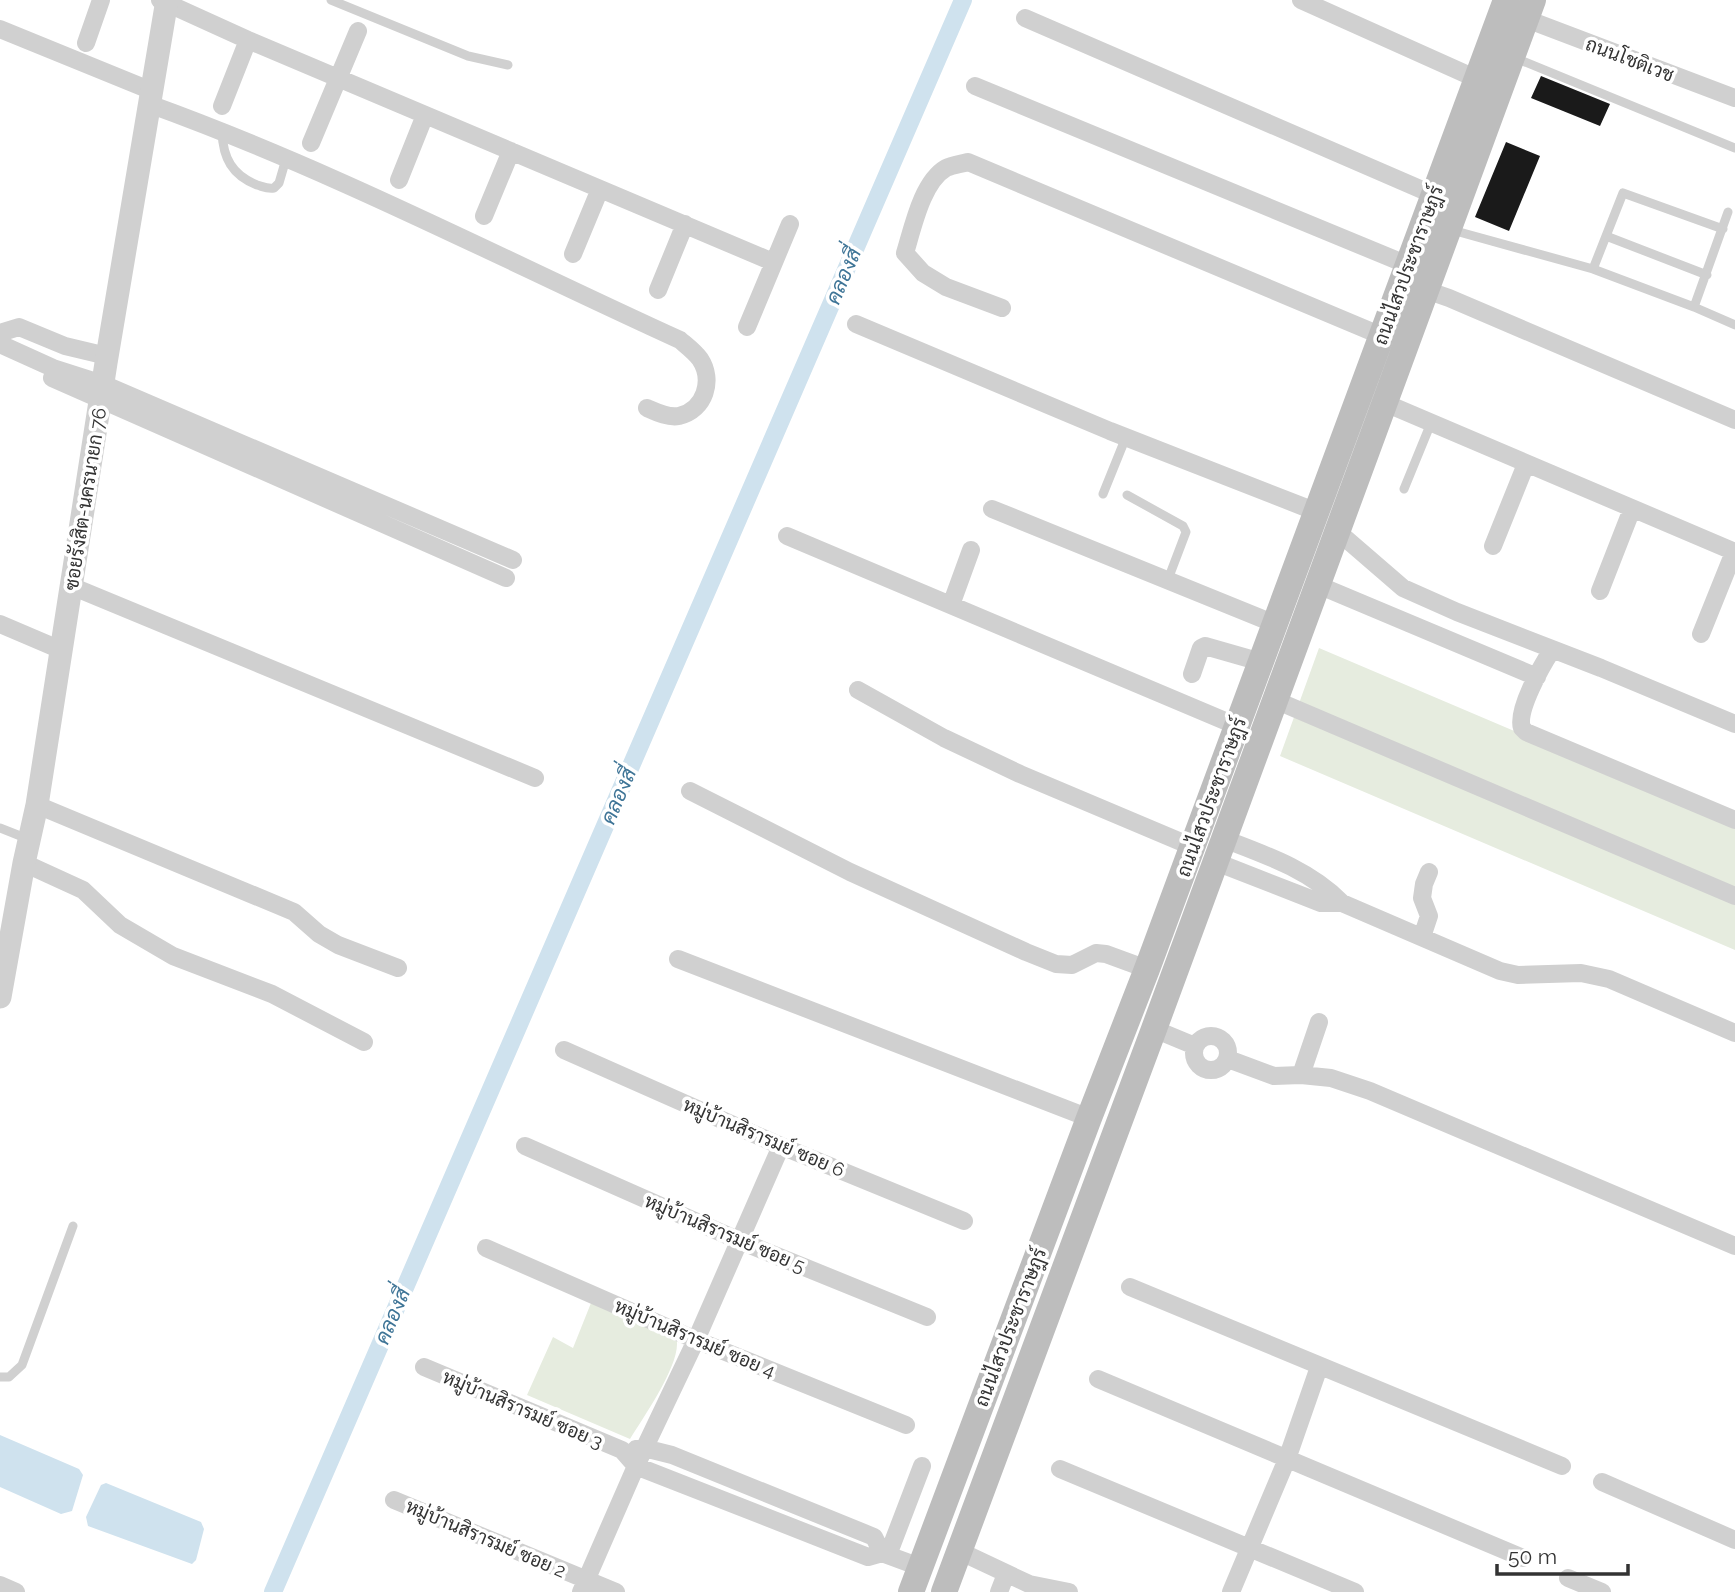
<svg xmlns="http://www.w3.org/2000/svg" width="1735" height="1592" viewBox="0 0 1735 1592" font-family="Raleway,Sarabun,sans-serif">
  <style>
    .green { fill: #e6ecdf }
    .water { fill: #cfe2ee }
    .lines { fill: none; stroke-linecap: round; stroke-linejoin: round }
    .canal { stroke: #cfe2ee; stroke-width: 18 }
    .building { fill: #1a1a1a }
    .service { stroke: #d0d0d0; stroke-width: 9 }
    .minor { stroke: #d0d0d0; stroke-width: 18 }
    .tertiary { stroke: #d0d0d0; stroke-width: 23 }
    .secondary { stroke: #bdbdbd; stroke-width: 26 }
    .labels { text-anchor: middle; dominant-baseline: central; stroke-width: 7; stroke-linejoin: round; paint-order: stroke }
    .street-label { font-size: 19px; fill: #333; stroke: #fff }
    .water-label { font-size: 21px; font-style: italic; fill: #3f7597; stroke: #fff }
  </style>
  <rect width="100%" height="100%" fill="#fff"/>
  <path class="green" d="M1319,648L1735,825V950L1280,756Z
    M593,1298L671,1328C673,1332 677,1338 677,1343C678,1368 643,1418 630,1439L527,1395L553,1337L573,1348Z"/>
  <path class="water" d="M0,1435L79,1469L83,1475L72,1511L61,1514L0,1487Z
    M106,1483L201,1522L204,1529L196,1560L192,1564L88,1526L86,1517L101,1485Z"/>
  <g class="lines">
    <path class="canal" d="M273,1592L963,0"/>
  </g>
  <path class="building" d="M1541,76L1610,104L1600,126L1531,98Z
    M1506,142L1540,156L1509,231L1475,217Z"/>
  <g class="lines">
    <path class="service" d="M331,0L468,56L508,65
      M1513,57L1735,148
      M222,132C223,158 232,175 257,185C264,187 267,189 274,188L279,183L286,159
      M1452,230L1593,269L1694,307L1735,325
      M1606,236L1707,275
      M1593,269L1623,193L1723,229
      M1694,307L1728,212
      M1404,489L1431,423
      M1103,494L1126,437
      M1127,495L1183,526L1186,532L1167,582
      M0,828L28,839
      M0,1377H9L22,1365L73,1226"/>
    <path class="minor" d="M160,0L248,40L773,262
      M1301,0L1477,79
      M1516,15L1735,98
      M1025,18L1434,195
      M0,29L152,91
      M86,43L101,0
      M975,86L1408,265
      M149,104C332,170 504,260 680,340C687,346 695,352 700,359C714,380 705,410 679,416C668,418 656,412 647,408
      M222,106L248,40
      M311,143L358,31
      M399,180L425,115
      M484,216L511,151
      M573,254L600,189
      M658,290L685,224
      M1426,290L1449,298L1735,420
      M1002,308L946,287L923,273L905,253C913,227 922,182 946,168C952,165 961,164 968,162L1382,336
      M856,324L1110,431L1317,512
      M747,327L790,224
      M0,333L19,327L65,346L107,356
      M0,344L53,368L103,384L513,560
      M52,378L506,578
      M1385,403L1735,552
      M992,509L1275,624
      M1337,531L1403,588L1457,612L1601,668L1735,724
      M787,536L1237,726
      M1493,546L1526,464
      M1318,585L1537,677
      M71,586L535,778
      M1600,591L1632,509
      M951,605L971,550
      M0,624L61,650
      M1701,634L1734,552
      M1552,650C1542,665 1516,711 1522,728L1526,732L1735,820
      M1192,674L1201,648L1205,646L1261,662
      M858,690L944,738L1020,774L1193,847
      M1275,700L1735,896
      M690,791L850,872L1026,952L1056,964L1072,965L1096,953L1106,954L1147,969
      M37,805L294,912L319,934L338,945L398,968
      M1224,839C1266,855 1310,870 1342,903L1500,971L1518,975L1581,973L1609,979L1735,1033
      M1216,862L1321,903H1342
      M24,863L83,890L120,925L173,956L272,994L364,1042
      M1422,937L1429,916L1422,898L1424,884L1429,872
      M678,959L1089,1118
      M1154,1029L1195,1046
      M1194 1053a17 17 0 1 1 34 0a17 17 0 1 1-34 0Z
      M564,1050L781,1146L964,1221
      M1228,1059L1274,1076L1301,1075L1331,1078L1370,1091L1735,1246
      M1301,1075L1319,1022
      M525,1146L740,1241L927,1317
      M486,1248L696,1340L906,1425
      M1130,1287L1562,1466
      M424,1367L622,1450L636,1466L868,1557L882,1553L920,1567
      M1098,1379L1523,1558
      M636,1449L644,1448L672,1455L874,1537L882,1553
      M1060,1469L1355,1592
      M1602,1482L1735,1540
      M394,1500L616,1592
      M959,1551L1029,1584L1069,1592
      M888,1555L922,1466
      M1568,1578L1602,1592
      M0,1585L16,1592
      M581,1592L636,1466L696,1340L781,1146
      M999,1592L1006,1574
      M1231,1592L1287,1459L1319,1367"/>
    <path class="tertiary" d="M0,997L24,863L37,805L106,363L167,0"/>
    <path class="secondary" d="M911,1592L1089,1118L1147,969L1506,0
      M944,1592L1154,1029L1533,0"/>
  </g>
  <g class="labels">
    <g class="street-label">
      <text transform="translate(1630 59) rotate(21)">ถนนโชติเวช</text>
      <text transform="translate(1408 265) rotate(-70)">ถนนไสวประชาราษฎร์</text>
      <text transform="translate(85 499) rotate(-81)">ซอยรังสิต-นครนายก 76</text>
      <text transform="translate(1211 797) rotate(-70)">ถนนไสวประชาราษฎร์</text>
      <text transform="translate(764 1137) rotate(23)">หมู่บ้านสิรารมย์ ซอย 6</text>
      <text transform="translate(725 1233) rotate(23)">หมู่บ้านสิรารมย์ ซอย 5</text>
      <text transform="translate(1010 1327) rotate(-69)">ถนนไสวประชาราษฎร์</text>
      <text transform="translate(695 1338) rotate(23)">หมู่บ้านสิรารมย์ ซอย 4</text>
      <text transform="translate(523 1409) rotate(23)">หมู่บ้านสิรารมย์ ซอย 3</text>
      <text transform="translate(486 1538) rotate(23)">หมู่บ้านสิรารมย์ ซอย 2</text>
    </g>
    <g class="water-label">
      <text transform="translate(843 276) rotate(-67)">คลองสี่</text>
      <text transform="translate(618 796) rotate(-67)">คลองสี่</text>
      <text transform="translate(392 1316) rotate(-67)">คลองสี่</text>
    </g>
  </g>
  <path d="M1497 1564v10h131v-10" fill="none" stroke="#333333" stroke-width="3.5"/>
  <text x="1508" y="1564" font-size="21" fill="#333333" stroke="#ffffff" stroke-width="5" paint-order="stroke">50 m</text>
</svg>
